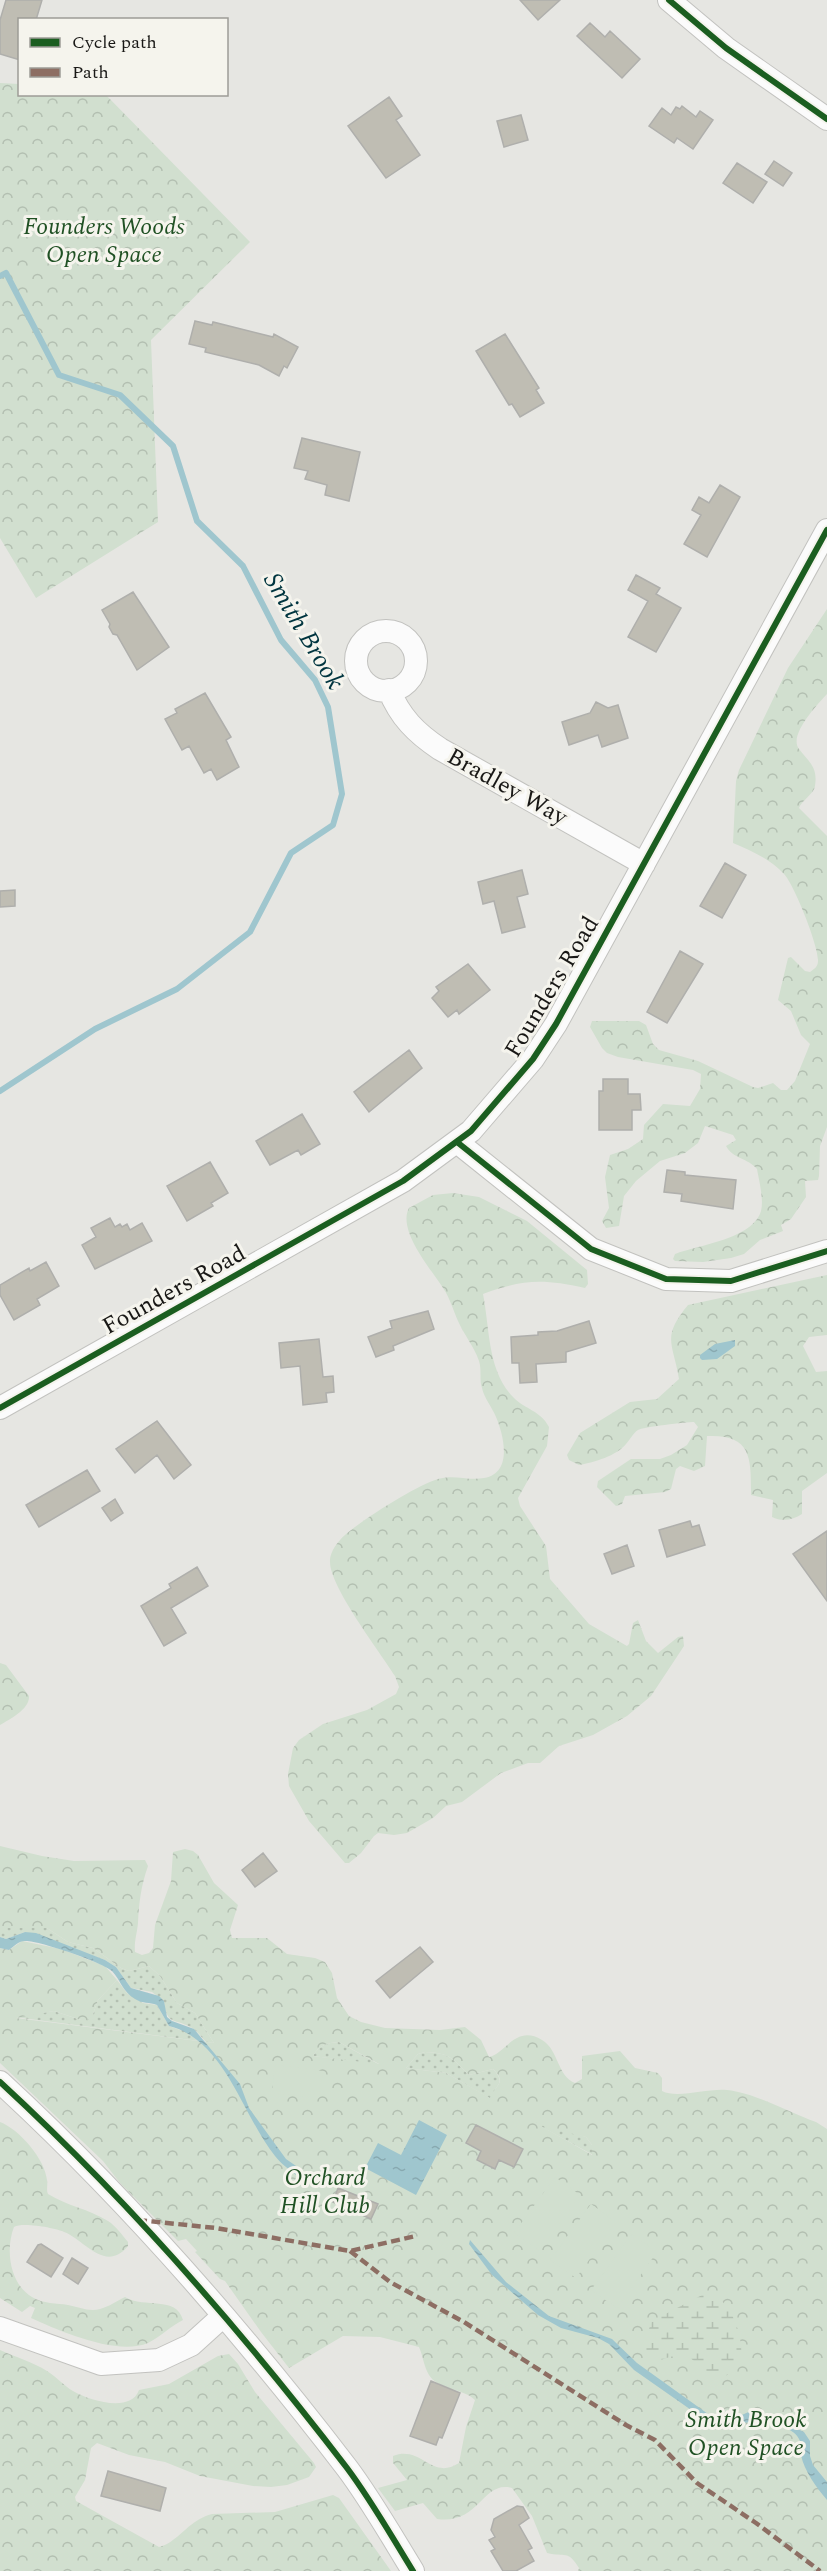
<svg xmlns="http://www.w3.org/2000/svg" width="827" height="2571" viewBox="0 0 827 2571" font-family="Spectral,serif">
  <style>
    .grass { fill: url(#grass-dots) }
    .forest { fill: url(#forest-crowns); fill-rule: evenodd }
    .wetland { fill: url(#wetland-marsh) }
    .garden { fill: #d1dfcf }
    .water { fill: url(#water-ripples) }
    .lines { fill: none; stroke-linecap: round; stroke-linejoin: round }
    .stream { stroke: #9fc6ce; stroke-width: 6 }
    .building { fill: #bfbdb3; stroke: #afafac; stroke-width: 1.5 }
    .street-casing { stroke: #c2c2bf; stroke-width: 24 }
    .street { stroke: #fbfbfb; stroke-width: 22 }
    .quiet { stroke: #8d6e63; stroke-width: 4.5; stroke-dasharray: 9 4.5; stroke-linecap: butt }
    .cycleway-casing { stroke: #f5f4ed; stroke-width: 10 }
    .cycleway { stroke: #1b5e20; stroke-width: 6 }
    .labels { text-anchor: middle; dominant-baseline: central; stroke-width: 6; stroke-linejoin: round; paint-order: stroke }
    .park-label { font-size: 24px; font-style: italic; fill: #205124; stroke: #f5f4ed }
    .street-label { font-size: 24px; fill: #191816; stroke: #f5f4ed }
    .water-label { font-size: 26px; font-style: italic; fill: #00353f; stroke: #f5f4ed }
  </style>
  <defs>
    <pattern id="grass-dots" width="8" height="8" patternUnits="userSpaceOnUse" patternTransform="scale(1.5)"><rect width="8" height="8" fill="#d1dfcf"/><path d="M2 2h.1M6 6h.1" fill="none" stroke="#b3bfb1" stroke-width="1.8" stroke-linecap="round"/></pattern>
    <pattern id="forest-crowns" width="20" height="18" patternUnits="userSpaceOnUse" patternTransform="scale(1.5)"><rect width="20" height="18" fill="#d1dfcf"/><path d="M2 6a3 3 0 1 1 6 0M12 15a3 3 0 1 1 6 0" fill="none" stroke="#b3bfb1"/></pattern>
    <pattern id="wetland-marsh" width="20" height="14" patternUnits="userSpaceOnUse" patternTransform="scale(1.5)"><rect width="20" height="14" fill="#d1dfcf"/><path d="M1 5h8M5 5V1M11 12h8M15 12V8" fill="none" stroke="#b3bfb1"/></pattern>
    <pattern id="water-ripples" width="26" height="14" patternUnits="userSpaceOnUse" patternTransform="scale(1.5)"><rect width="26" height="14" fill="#9fc6ce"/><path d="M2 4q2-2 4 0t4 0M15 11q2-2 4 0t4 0" fill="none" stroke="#88a9b0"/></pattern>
  </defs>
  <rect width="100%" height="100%" fill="#e6e6e2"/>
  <path class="grass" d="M0,1928H47L68,1942L93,1948L121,1968L129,1971L149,1966L160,1976L177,2003L195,2013L214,2043L206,2042C202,2038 198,2032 192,2028C176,2018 166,2026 164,2001L152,1992L131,1988L116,1967L105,1960L25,1932L6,1939L0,1937Z
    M117,1980L127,1993L143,2003L157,2005L169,2026L194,2035L199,2041L14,2017L54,2011L81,2020L93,2014L98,2000Z
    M339,2042L380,2065L313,2056C319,2045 327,2043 339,2042Z
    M425,2052C450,2053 452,2058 469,2075L493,2069C507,2084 495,2084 491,2099L446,2073L406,2068L418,2054Z
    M520,2115L586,2137L592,2145L593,2155Z"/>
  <path class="forest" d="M0,83L19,84L20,94L106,95L250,242L151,340L158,522L36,598L0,538Z
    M827,609V694C818,704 788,735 799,749C809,762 818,767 815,786C814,794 802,800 799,808L827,836V1127L820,1146L819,1176L818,1180L805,1181L806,1197L791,1219L781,1225L783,1231L760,1240L744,1254L731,1258L703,1262L675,1261L673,1259L675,1254C698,1245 753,1239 761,1211C764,1199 759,1181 757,1169C748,1158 733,1159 726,1146L736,1140L733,1135L705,1126L698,1143L685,1153L660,1161L636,1181L624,1196L619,1226L606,1228L602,1221L609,1208L605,1177L610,1155L628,1149L643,1139L644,1125L663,1104L690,1106L700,1089L701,1074L693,1070L618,1057L607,1053L602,1048L590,1027L592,1021H639L646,1025L653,1044L659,1050L698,1061L753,1087L758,1088L773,1083L781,1090H787L795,1081L810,1044L801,1035L791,1011L778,1000L788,958L791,957L805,971L810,972C814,969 818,967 818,961C819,947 794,884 784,874C770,859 750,850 733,843L736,781L739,770L788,668Z
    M453,1193L479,1197L527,1221L587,1270L588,1284L585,1288C543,1279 524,1279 483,1294C490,1329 487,1371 514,1398C525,1409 541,1411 549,1427L547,1446L518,1498L520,1506L546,1546L550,1579L589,1624L627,1646L629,1644L633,1623L638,1620L646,1641L658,1653L678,1637L683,1636L684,1646L651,1696L627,1716L593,1735L559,1746L540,1763H528L501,1773L462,1802L446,1806L433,1818L407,1833L394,1835L378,1833L374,1836L361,1853L349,1863H345L309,1821L289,1786L288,1774L293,1748L299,1740L323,1724L367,1710L396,1694L399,1687L395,1676C380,1652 330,1587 330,1562C329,1553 338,1541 345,1535C362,1520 417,1485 438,1479C454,1474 468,1481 484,1478C513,1473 504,1436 496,1417C492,1407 484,1398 482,1388C479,1380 482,1370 479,1361C474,1346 464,1335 458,1321C453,1310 450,1298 443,1288C431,1269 397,1230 409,1208L433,1195Z
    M827,1275V1335L809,1337L803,1346L816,1372L827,1371V1473L802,1491V1514C793,1520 782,1522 772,1517L773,1500L751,1495C751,1458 752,1434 707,1436L705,1466L694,1471L680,1466L676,1469L671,1489L665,1492L625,1496L622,1504L616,1506L597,1487L598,1481L631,1459H660L671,1455L687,1445L698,1427L694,1422C687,1422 642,1427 638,1430C633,1433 630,1440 626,1444C616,1456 595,1462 579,1465L569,1460L567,1455L580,1433L630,1402L657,1399L679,1379C673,1342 661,1338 688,1305Z
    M0,1663L6,1665L29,1696C30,1709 10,1719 0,1725Z
    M0,1846L42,1856L74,1861L145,1860L148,1866C141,1886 139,1902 138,1923C137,1934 134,1941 135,1952L142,1955L149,1953L153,1948L155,1925L171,1881L173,1852L185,1849L193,1851L198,1855L214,1883L238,1905L230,1930L232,1938H267L287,1954L315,1958L325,1962L332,1973L337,1998L349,2016L361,2022L385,2028L440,2030L465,2027L481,2040L489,2057C505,2054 516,2024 542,2040C559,2050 557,2076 575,2083L582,2079V2056L620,2051L635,2068L658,2073L662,2078V2091C678,2099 707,2088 727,2090C755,2093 789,2112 816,2122L827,2129V2571H578L579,2568C567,2549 566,2558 547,2553L532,2516L512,2488C482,2480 480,2525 437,2519L423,2503L395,2511L378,2488L407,2480L393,2463V2456C422,2445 431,2481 459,2463L466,2427L475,2400C463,2388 438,2390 429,2375C424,2367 423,2356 419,2347L380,2337L343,2336L289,2368L261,2332L225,2281L220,2279L195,2252L197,2251L186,2239L178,2241L120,2183L103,2161L0,2063V1948L9,1950L22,1941L61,1949L105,1966L117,1980L98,2000L93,2014L88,2020H81L54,2011L16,2018L214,2043L195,2013L177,2003L160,1976L149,1966L129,1971L121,1968L93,1948L68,1942L47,1928H0ZM339,2042L379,2064L313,2056C319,2045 327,2043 339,2042ZM425,2052C450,2053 452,2058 469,2075L493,2069C507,2083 496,2084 490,2098L446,2073L406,2068L418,2054ZM527,2118L548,2128L586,2137L592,2145V2155Z
    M0,2122C19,2129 45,2159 47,2180C48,2186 46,2190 48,2194C67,2206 89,2209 108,2221C116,2226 122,2235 128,2242V2246C105,2274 84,2239 64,2232C55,2228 23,2222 14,2227C5,2250 10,2284 32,2297C43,2304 57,2303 68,2305C79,2307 89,2312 100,2309C108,2307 117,2301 125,2297C145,2309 176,2295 183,2320C171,2326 160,2337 148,2343C116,2356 60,2331 31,2318L35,2308L30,2306L22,2312L0,2298Z
    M0,2350C15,2357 33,2362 47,2371C57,2377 64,2386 73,2391C90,2401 131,2413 139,2390L169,2384L218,2356L229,2354L238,2364L255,2392L314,2463L316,2467L309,2477L287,2485L271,2487L253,2486L200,2476L165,2462L129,2455L97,2443L91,2448L85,2480L75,2497L76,2501L159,2547C179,2542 188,2520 212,2514L275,2512L333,2495L339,2498L391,2571H0Z"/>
  <path class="wetland" d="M704,2294C731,2293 744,2338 741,2359C706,2407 709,2361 684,2356C674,2354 662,2360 652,2363L645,2356L646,2337L652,2321Z"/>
  <path class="garden" d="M275,2065L323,2071L319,2098L272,2093Z
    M555,2177L580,2195L540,2251L514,2233Z
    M591,2204L616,2222L576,2278L550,2260Z
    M632,2234L657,2252L617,2308L591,2290Z"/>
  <path class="water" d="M735,1340V1346L717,1359L702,1360L700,1358V1355L715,1344Z
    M25,1932L36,1933L105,1960L116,1967L131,1988L159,1996L164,2001L167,2017L172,2021L194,2029L240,2084L249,2108L286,2159L299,2168L296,2175C289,2169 281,2164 275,2156C242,2115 225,2040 169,2026L157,2005C149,2002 143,2004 135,1999C123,1992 121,1981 112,1971C104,1963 38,1940 25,1941C19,1941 14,1946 9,1950L0,1948V1937L6,1939Z
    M419,2120L447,2135L416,2195L365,2168L378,2143L401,2155Z
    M470,2240L506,2282L549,2316L612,2339L637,2363L722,2424L755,2409L804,2432L810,2441V2456L813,2465L827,2482V2500C817,2488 804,2471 801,2455C800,2451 802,2445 800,2441C795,2427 772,2423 759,2422C743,2420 730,2431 714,2426L634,2370L609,2344L598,2338L561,2328L538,2315L492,2275L469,2244Z"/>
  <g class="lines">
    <path class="stream" d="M0,276L6,273L59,375L120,395L173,446L197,521L243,566L281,640L315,680L328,707L342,794L333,825L291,853L250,932L177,989L95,1029L0,1091"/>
  </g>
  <path class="building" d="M6,0H42L36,20H20V60L0,54V20Z
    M520,0H560L538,20Z
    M590,23L605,37L610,31L640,59L622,78L577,36Z
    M389,97L402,116L396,120L420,155L386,178L348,126Z
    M682,106L696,117L700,111L713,120L693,149L677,138L674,143L649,126L662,108L671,115L676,107L680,109Z
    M521,115L528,140L504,147L497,121Z
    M774,161L792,173L783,186L765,174Z
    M737,163L767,182L753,203L723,183Z
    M195,321L212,325L213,322L273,337L274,334L298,347L287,368L284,366L279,376L259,365L205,352L206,348L189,344Z
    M505,334L539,388L536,390L544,403L520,417L512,404L509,405L476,351Z
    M302,438L360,452L349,501L325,495L327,485L305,479L308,471L294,468Z
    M720,485L740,497L707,557L684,544L701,515L692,510L699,497L709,503Z
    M636,575L660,588L656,594L681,608L656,652L628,637L648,601L628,590Z
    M133,592L169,647L137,670L117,635L113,634L109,627L110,624L102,610Z
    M205,693L231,737L226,740L239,767L217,780L211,769L204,773L189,746L182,750L165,719L177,713L175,709Z
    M596,702L608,708L618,705L628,738L602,747L598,735L569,745L562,722L590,713Z
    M725,863L746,875L722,918L700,906Z
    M522,870L528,894L517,897L525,927L502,933L494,901L483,904L478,882Z
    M15,890V906L0,907V891Z
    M680,951L703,964L667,1023L647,1012Z
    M468,964L490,990L459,1014L457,1010L448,1017L432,998L439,991L436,987Z
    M409,1050L422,1068L369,1112L354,1092Z
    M603,1079H628V1094H640L641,1110H632V1130H599V1091H603Z
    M302,1114L320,1144L301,1155L298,1150L270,1165L256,1141Z
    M210,1162L228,1193L211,1203L213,1206L187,1221L167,1186Z
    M667,1170L685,1172V1175L736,1180L733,1209L681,1201L682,1194L664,1192Z
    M110,1218L115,1227L120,1224L122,1227L127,1224L130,1230L142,1223L152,1241L95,1269L82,1245L96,1237L91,1228Z
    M46,1262L59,1286L37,1299L40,1305L14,1320L0,1295V1285L29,1268L30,1271Z
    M428,1311L434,1329L393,1346L394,1350L376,1357L368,1337L392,1328L390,1321Z
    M589,1321L596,1343L566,1352V1362L536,1364L537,1382L520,1383L519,1363H512L511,1337L538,1335V1332L557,1331Z
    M319,1339L323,1377L333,1376L334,1392L326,1393L327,1402L303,1405L300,1366L281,1368L279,1343Z
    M157,1421L191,1465L174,1479L157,1455L135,1473L116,1449Z
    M87,1470L100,1491L39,1527L26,1505Z
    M115,1499L123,1513L111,1521L102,1508Z
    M690,1521L692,1527L699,1525L705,1545L667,1557L659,1530Z
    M827,1531V1601L793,1554Z
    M627,1545L634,1566L612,1574L604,1554Z
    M197,1567L208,1586L171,1608L186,1633L164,1646L141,1606L171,1588L169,1584Z
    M263,1853L277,1871L255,1887L242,1870Z
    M420,1947L433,1962L390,1998L376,1981Z
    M476,2125L523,2149L514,2167L499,2160L495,2169L477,2160L481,2151L466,2143Z
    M338,2188L378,2204L371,2219L333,2202Z
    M41,2244L63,2258L51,2277L27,2262L38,2245Z
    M72,2258L88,2268L78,2284L63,2274Z
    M431,2381L460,2393L442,2438L439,2437L436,2445L410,2436Z
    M108,2471L166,2488L160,2511L101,2496Z
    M517,2506L523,2507L529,2518L519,2525L532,2548L528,2550L534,2561L516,2571H503L491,2551L495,2549L489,2540L495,2537L491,2530L494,2519Z"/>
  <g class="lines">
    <g class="street-casing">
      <path id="street" d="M669,0L726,48L827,119
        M356 661a30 30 0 1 1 60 0a30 30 0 1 1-60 0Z
        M389,690C400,717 416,733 440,749L644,864
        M457,1142L591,1249L666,1279L731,1281L827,1251
        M0,1408L403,1181L471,1131L533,1059L556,1024L827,530
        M0,2082C127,2199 242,2331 347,2468C371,2500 392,2537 413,2571
        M0,2328L101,2364L159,2360L191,2345L223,2316"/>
    </g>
    <use href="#street" class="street"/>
    <path class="quiet" d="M138,2220L216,2228L350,2251L416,2236
      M350,2251L390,2282L464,2322L626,2425L655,2440L697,2483L756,2523L820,2571"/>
    <g class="cycleway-casing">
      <path id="cycleway" d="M669,0L726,48L827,119
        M457,1142L591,1249L666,1279L731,1281L827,1251
        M0,1408L403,1181L471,1131L533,1059L556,1024L827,530
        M0,2082C127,2199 242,2331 347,2468C371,2500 392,2537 413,2571"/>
    </g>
    <use href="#cycleway" class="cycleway"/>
  </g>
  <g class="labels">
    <g class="park-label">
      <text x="104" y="227">Founders Woods<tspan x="104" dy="28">Open Space</tspan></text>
      <text x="325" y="2178">Orchard<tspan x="325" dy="28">Hill Club</tspan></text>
      <text x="746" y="2420">Smith Brook<tspan x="746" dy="28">Open Space</tspan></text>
    </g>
    <g class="street-label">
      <text transform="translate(507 787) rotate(29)">Bradley Way</text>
      <text transform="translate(552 987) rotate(-59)">Founders Road</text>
      <text transform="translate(174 1290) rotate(-29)">Founders Road</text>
    </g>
    <g class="water-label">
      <text transform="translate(304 631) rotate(59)">Smith Brook</text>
    </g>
  </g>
  <rect x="18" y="18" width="210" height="78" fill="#f5f4ed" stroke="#9d9c97" stroke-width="1.5"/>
  <rect x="30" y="38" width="30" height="9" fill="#1b5e20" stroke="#9d9c97" stroke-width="1.5"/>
  <text x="72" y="48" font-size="18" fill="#191816">Cycle path</text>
  <rect x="30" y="68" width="30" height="9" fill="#8d6e63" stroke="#9d9c97" stroke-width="1.5"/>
  <text x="72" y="78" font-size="18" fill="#191816">Path</text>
</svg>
